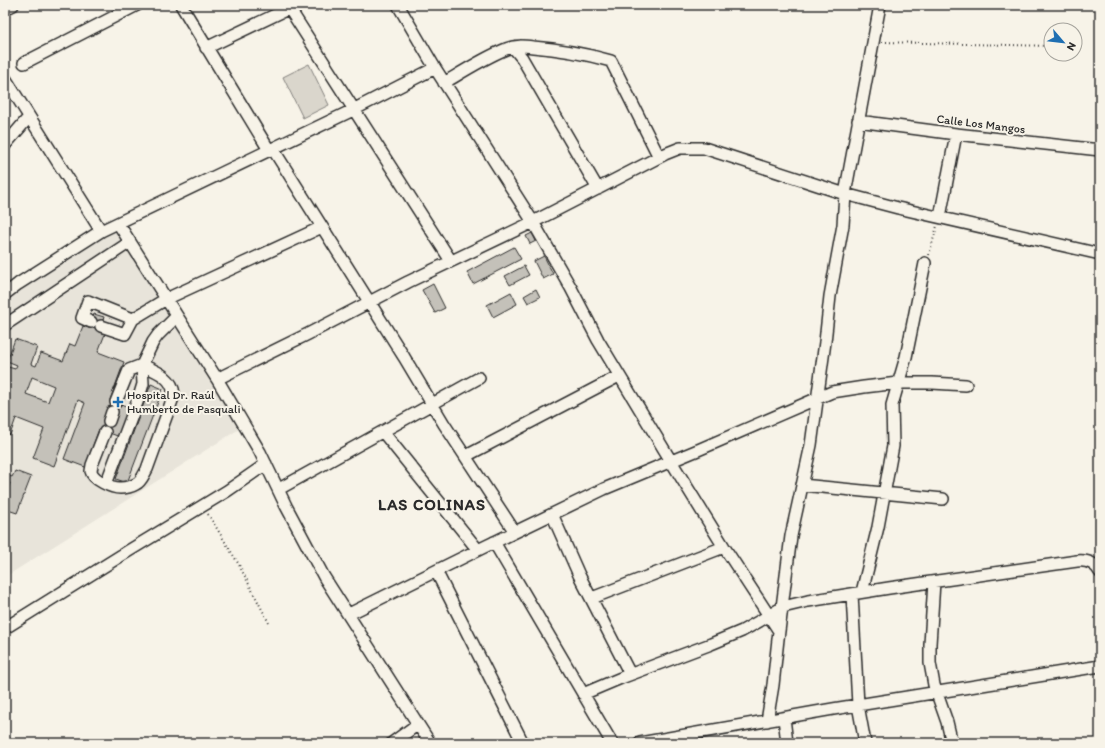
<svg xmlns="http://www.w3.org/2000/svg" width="1105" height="748" viewBox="0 0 1105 748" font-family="Itim,sans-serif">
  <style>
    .built { fill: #e8e4da }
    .green { fill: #dad6cc; stroke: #82807c }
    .building { fill: #c4c1b9; stroke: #2b2b2b; fill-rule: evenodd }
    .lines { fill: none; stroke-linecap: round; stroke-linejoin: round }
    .minor-casing { stroke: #2b2b2b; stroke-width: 14 }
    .path { stroke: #2b2b2b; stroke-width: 2; stroke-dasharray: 1 3; stroke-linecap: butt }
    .minor { stroke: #f7f3e8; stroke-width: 11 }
    .poi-dot { fill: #1f6fb2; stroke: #f7f3e8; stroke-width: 1.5 }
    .labels { text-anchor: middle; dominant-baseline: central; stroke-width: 4; stroke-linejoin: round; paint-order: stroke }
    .street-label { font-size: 12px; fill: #2b2b2b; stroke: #f7f3e8 }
    .poi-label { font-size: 12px; fill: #2b2b2b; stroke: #f7f3e8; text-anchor: start }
    .district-label { font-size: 16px; font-weight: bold; letter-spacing: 1px; fill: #2b2b2b; stroke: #f7f3e8 }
  </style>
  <rect width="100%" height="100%" fill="#f7f3e8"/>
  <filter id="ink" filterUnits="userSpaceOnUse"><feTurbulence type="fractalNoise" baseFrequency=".025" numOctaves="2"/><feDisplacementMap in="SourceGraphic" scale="8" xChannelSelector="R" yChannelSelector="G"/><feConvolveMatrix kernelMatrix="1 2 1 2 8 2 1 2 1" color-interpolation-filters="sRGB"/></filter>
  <g filter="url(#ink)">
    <path class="built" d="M118,223L244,426L5,577V294Z"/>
    <path class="green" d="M309,64L329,105L303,118L283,77Z"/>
    <path class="building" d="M532,233L536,241L530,244L526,236Z
      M514,247L521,259L473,284L467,272Z
      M544,256L553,274L543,279L534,261Z
      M524,266L529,275L510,285L505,276Z
      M433,284L445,308L435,313L422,290Z
      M536,289L540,297L528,303L524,296Z
      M511,292L517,304L493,317L487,305Z
      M94,314L104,317L99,332L105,334L98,352L124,362L110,400L131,408L120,437L99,429L85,467L64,459L85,403L78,400L54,466L33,458L44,429L16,418L10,435L5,433V427L8,419L5,418V392H6L8,388L5,387V366L15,369L17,365L7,361L15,339L37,347L31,364L36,366L41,353L63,361L70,344L75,346L83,326L89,328ZM32,377L54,386L48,402L26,394Z
      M151,384L163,389L127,483L116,479Z
      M15,471L31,477L17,513L5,509V496L10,483L8,482L10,476L12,477Z"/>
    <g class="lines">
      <g class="minor-casing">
        <path id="minor" d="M181,5L269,150
          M398,5L435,68L533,222L571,288L598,340L671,461L724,547L779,631
          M289,8L451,261
          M5,9L13,5
          M513,47L522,58L598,189
          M206,48L296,5
          M24,63L137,5
          M5,78L101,231
          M444,83C464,71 484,58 506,49C515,45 524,46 533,47C560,49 586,54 611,61L659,157
          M858,121L956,134L1100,150
          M5,145L29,117
          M273,149L404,357L444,424L515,532
          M940,217L956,134
          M118,223L217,379L260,452L286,506L324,577L430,743
          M5,294L18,284L101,231L353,110L435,68
          M91,322L82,318L88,301L133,319
          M5,325L130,242
          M101,326L125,334L133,319L166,299L322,227
          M217,379L308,334L408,282L533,222L665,154L680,148H704L845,194L898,208L1100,254
          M109,421L112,412
          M105,432L92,465C92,466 91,470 91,471C93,480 112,488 120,488C125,488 131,487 136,484C141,482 144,474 147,469L174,395C173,377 156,371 142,365L129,370L116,402
          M383,432L478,550
          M466,456L619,376
          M106,484L139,397L143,384L142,365L153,342L158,335L177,316
          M802,485L943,499
          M279,489L479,378
          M552,514L579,575L630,674
          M494,542L612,743
          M436,571L523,743
          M934,582L930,644V663L934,685L947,722L952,743
          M862,592L878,527L893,446L892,405L906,357L925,263
          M852,594L858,705L865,743
          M592,598L724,547
          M349,614L478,550L604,489L698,450L832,392L864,387L898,383H932L966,385
          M5,628L130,550L227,491L266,464
          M583,694L621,678L711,644L742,631L770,615L783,607L808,601L889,588L1077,561C1087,560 1095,563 1100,572
          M784,718L787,743
          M767,721L773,685L778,639L791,536L811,445L825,342L830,296L843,225L845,194L880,5
          M392,743L418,724
          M640,743L833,709L1100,666"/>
      </g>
      <path class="path" d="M882,42L1051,46
        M929,255L937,226
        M208,514L238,563L270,625"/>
      <use href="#minor" class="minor"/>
    </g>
  </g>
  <path class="poi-dot" d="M116 396h4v4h4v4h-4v4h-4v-4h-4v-4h4z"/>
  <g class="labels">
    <g class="street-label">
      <text transform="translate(981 124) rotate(7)">Calle Los Mangos</text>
    </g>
    <g class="poi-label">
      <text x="127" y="395">Hospital Dr. Raúl<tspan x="127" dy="14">Humberto de Pasquali</tspan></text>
    </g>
    <g class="district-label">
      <text x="432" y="504">LAS COLINAS</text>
    </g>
  </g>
  <rect width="1105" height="748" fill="none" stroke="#f7f3e8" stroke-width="20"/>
  <rect x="10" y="10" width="1085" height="728" fill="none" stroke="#2b2b2b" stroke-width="1.5" filter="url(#ink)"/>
  <g transform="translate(1063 42) rotate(118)"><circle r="19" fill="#f7f3e8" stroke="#a5a39c"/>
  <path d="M0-3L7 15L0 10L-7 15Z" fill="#1f6fb2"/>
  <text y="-6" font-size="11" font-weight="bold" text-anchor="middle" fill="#2b2b2b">N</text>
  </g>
</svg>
